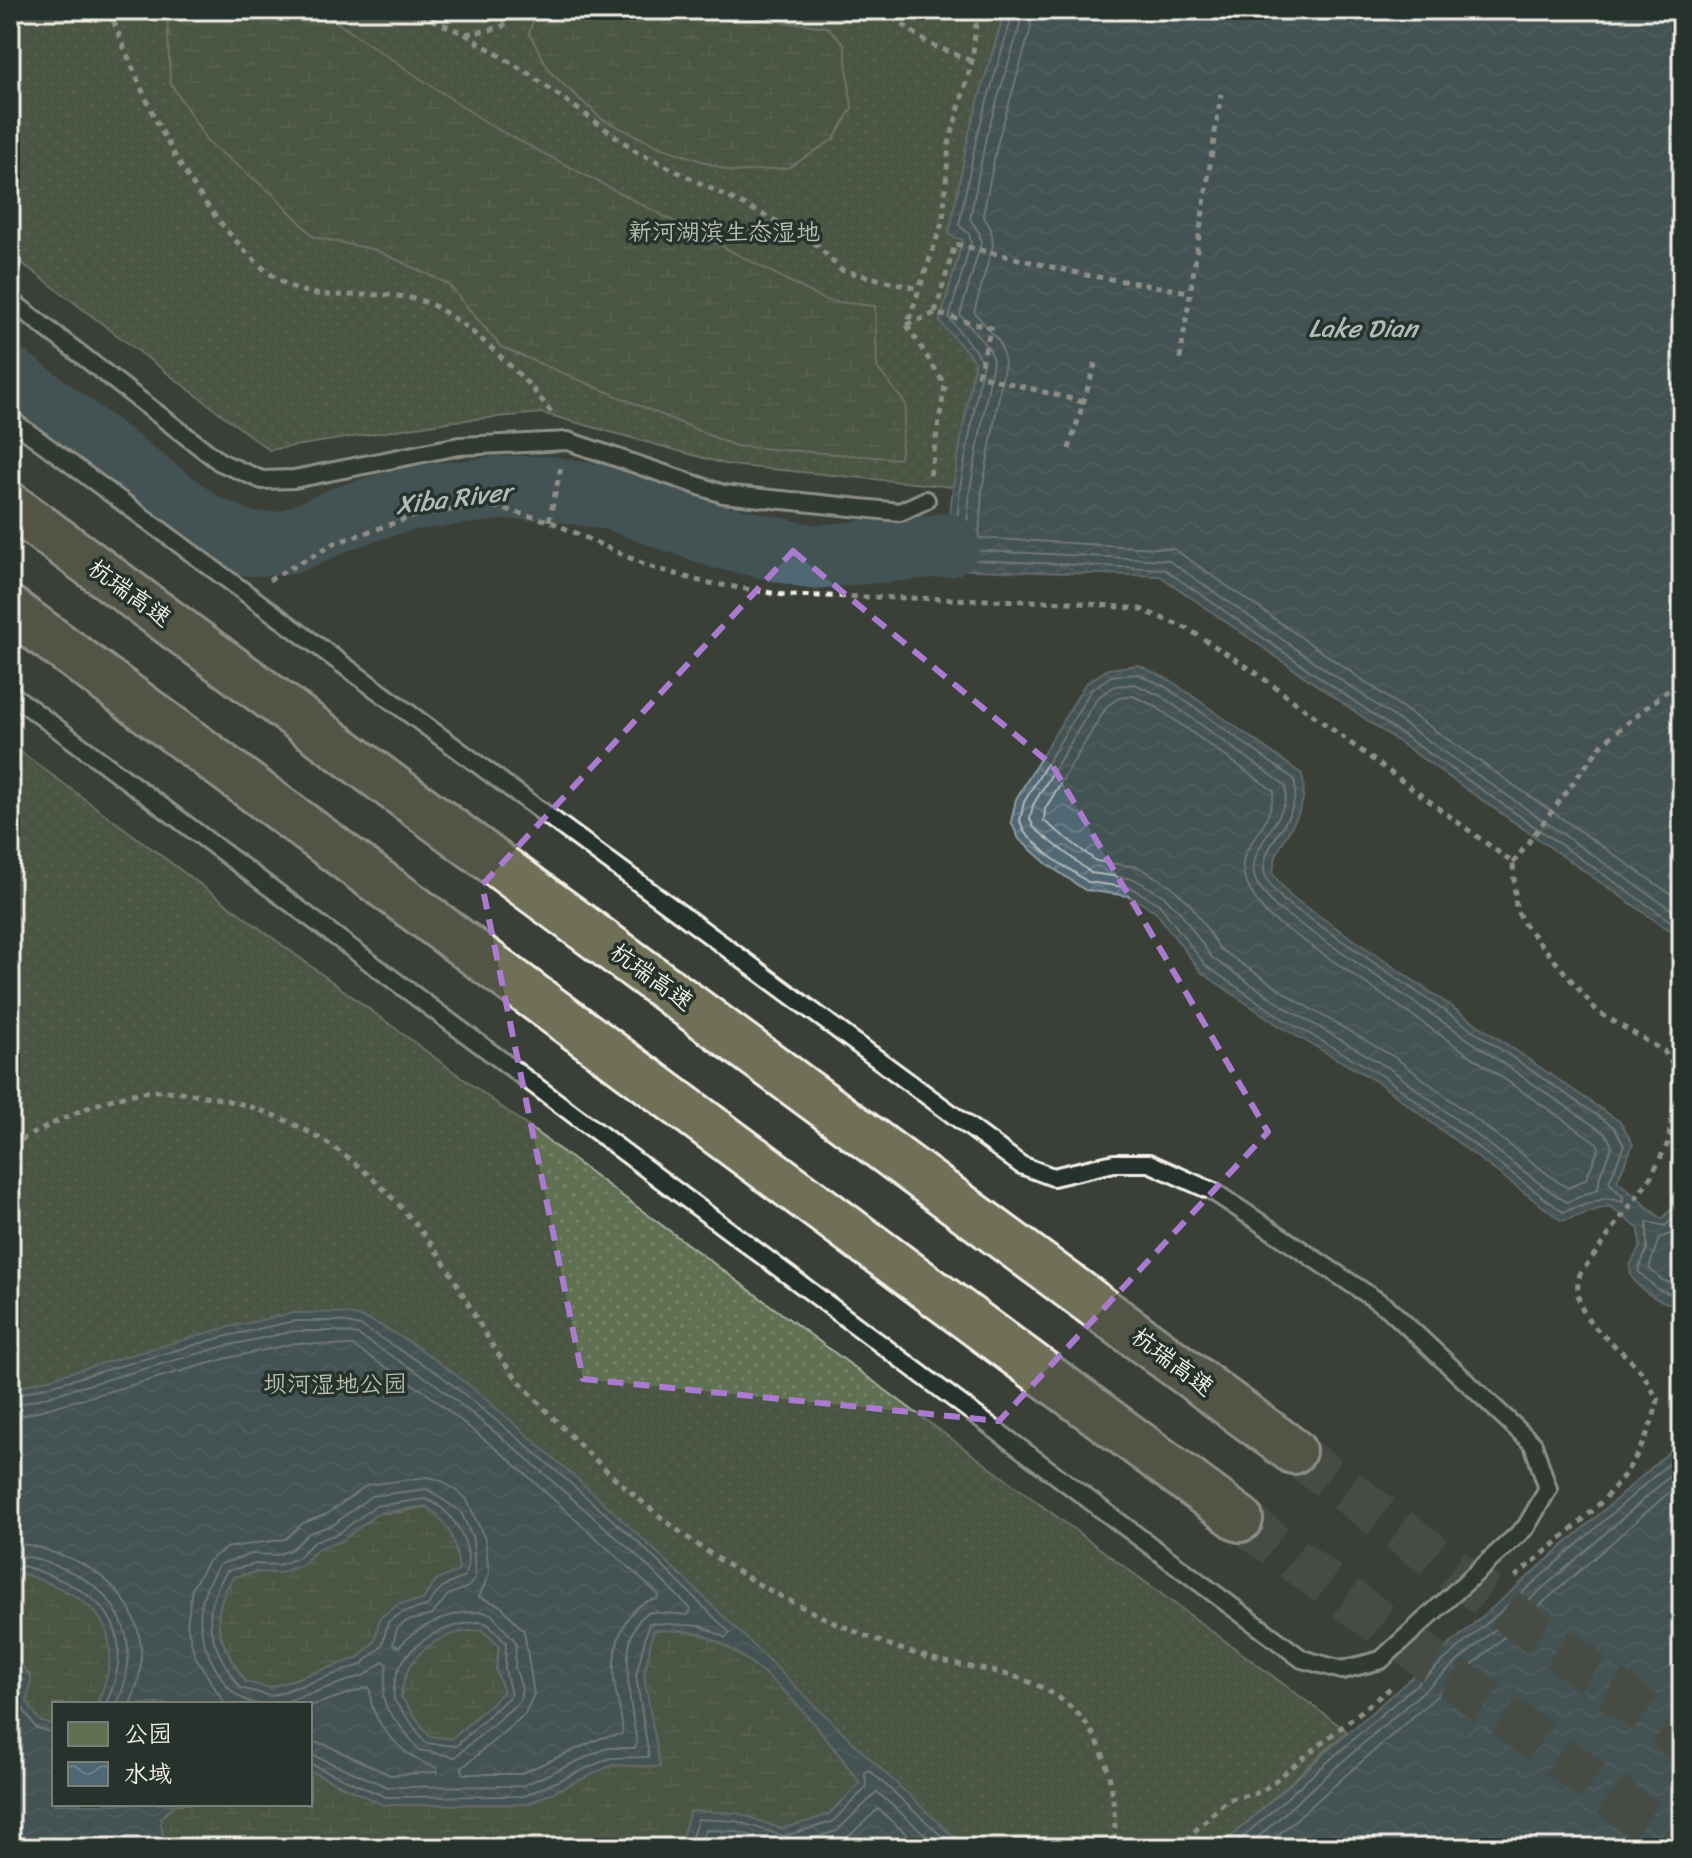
<svg xmlns="http://www.w3.org/2000/svg" width="1692" height="1858" viewBox="0 0 1692 1858" font-family="Sriracha,'LXGW WenKai TC',sans-serif">
  <style>
    .green { fill: url(#green-dots); stroke: #aab09d; stroke-width: 2; fill-rule: evenodd }
    .wetland { fill: url(#wetland-marsh); stroke: #aab09d; stroke-width: 2 }
    .water { fill: url(#water-waves); stroke: #919ea2; stroke-width: 2; fill-rule: evenodd }
    .lines { fill: none; stroke-linecap: round; stroke-linejoin: round }
    .shore { stroke: #b2bab9; stroke-width: 2 }
    .river { stroke: #4f6773; stroke-width: 64 }
    .motorway-tunnel { stroke: #565b52; stroke-width: 44; stroke-dasharray: 44 22; stroke-linecap: butt }
    .service-casing { stroke: #f4f1e8; stroke-width: 22 }
    .motorway-casing { stroke: #f4f1e8; stroke-width: 50 }
    .path { stroke: #f4f1e8; stroke-width: 5; stroke-dasharray: 6 6; stroke-linecap: butt }
    .service { stroke: #26332d; stroke-width: 16 }
    .motorway { stroke: #706f59; stroke-width: 44 }
    .marked { fill: none; stroke: #ab7bcf; stroke-width: 6; stroke-dasharray: 16 10; stroke-linejoin: round }
    .labels { text-anchor: middle; dominant-baseline: central; stroke-width: 7; stroke-linejoin: round; paint-order: stroke }
    .park-label { font-size: 24px; fill: #b9bdac; stroke: #26332d }
    .street-label { font-size: 24px; fill: #f4f1e8; stroke: #26332d }
    .water-label { font-size: 26px; font-style: italic; fill: #b2bab9; stroke: #26332d }
  </style>
  <defs>
    <pattern id="green-dots" width="8" height="8" patternUnits="userSpaceOnUse" patternTransform="scale(2)"><rect width="8" height="8" fill="#607052"/><path d="M2 2h.1M6 6h.1" fill="none" stroke="#77856b" stroke-width="1.8" stroke-linecap="round"/></pattern>
    <pattern id="wetland-marsh" width="20" height="14" patternUnits="userSpaceOnUse" patternTransform="scale(2)"><rect width="20" height="14" fill="#607052"/><path d="M1 5h8M5 5V1M11 12h8M15 12V8" fill="none" stroke="#77856b"/></pattern>
    <pattern id="water-waves" width="16" height="10" patternUnits="userSpaceOnUse" patternTransform="scale(2)"><rect width="16" height="10" fill="#4f6773"/><path d="M0 5q4-4 8 0t8 0" fill="none" stroke="#697d87"/></pattern>
  </defs>
  <rect width="100%" height="100%" fill="#3a4038"/>
  <filter id="ink" filterUnits="userSpaceOnUse"><feTurbulence type="fractalNoise" baseFrequency=".0125" numOctaves="2"/><feDisplacementMap in="SourceGraphic" scale="16" xChannelSelector="R" yChannelSelector="G"/><feConvolveMatrix kernelMatrix="1 2 1 2 8 2 1 2 1" color-interpolation-filters="sRGB"/></filter>
  <g filter="url(#ink)">
    <path class="green" d="M10,10H996L1002,20L969,133L949,235L963,239L940,321L975,360L953,487L729,465L542,413L455,421L269,450L10,254Z
      M10,744L1347,1731L1219,1848H10ZM54,1704H310V1804H54Z"/>
    <path class="wetland" d="M167,10H318L493,127L827,301L875,306L877,368L906,404L900,459L735,446L501,347L448,284L376,250L314,237L274,195L208,142L170,82Z
      M537,10H745L748,17L827,27L844,44L852,108L834,139L788,168L733,172L655,145L602,119L551,73L529,33Z
      M426,1506C451,1524 456,1541 459,1571L436,1580L423,1600L399,1604L375,1641L358,1658L269,1688L246,1683C221,1641 205,1622 233,1577L256,1572L280,1573L302,1565L319,1548L341,1541L378,1513L402,1512Z
      M21,1573C92,1596 133,1624 97,1704H54V1726L40,1721L27,1702L31,1678L10,1649V1584Z
      M482,1629L499,1646L496,1670L504,1692L452,1739L429,1736L401,1697C405,1651 438,1632 482,1629Z
      M653,1629C669,1631 689,1630 703,1635C769,1662 819,1727 860,1783L828,1815L782,1829L737,1813L690,1811L679,1848H165L160,1818L176,1804H310V1771L384,1805L527,1804L612,1765L659,1767L644,1676Z"/>
    <path class="water" d="M996,10H1682V939L1160,576L944,569L953,487L975,361L940,322L963,240L949,235L969,133L1002,21Z
      M1138,665L1170,680L1302,774C1312,820 1274,835 1273,874L1290,896L1620,1122L1633,1144L1617,1181L1662,1219L1682,1198V1306C1662,1304 1628,1288 1630,1265L1640,1247L1639,1229L1609,1206L1562,1221L1379,1083L1281,1027L1201,972L1155,911L1129,896L1085,890L1047,864L1019,839L1011,822L1016,799L1085,684L1108,669Z
      M293,1313C317,1313 343,1310 366,1319C428,1345 500,1411 551,1456C695,1581 824,1721 967,1848H679L690,1811L737,1813L782,1829L828,1815L860,1783C822,1729 766,1660 703,1635C689,1630 668,1630 653,1630L644,1676L660,1767L612,1765L527,1804L384,1805L310,1771V1704H97C133,1624 92,1596 21,1573L10,1584V1390L221,1329ZM426,1506C451,1524 456,1542 459,1571L436,1580L423,1600L399,1604L380,1618L375,1641L358,1658L269,1688L245,1682C221,1642 205,1622 233,1577L256,1572L280,1573L302,1565L319,1548L341,1541L378,1513ZM483,1630L499,1646L496,1670L504,1692L452,1739L429,1736L401,1697C405,1652 439,1631 483,1630Z
      M1682,1440V1848H1219C1371,1709 1530,1579 1682,1440Z
      M10,1649L31,1678L27,1702L40,1721L54,1726V1804H176L160,1818L165,1848H10Z"/>
    <g class="lines">
      <path class="shore" d="M1005,10L1010,23L977,135L959,225L969,234L971,242L949,318L983,361L960,488L954,559L1164,569L1682,929
        M1017,10L1020,25L986,137L970,219L979,232L981,243L960,315L990,350L993,361L970,490L965,550L1168,560L1682,917
        M1030,10L1031,28L998,141L983,215L991,229L993,245L974,312L1000,343L1005,362L982,491L979,538L1174,549L1682,902
        M1138,674L1166,687L1294,779C1304,819 1257,844 1265,875C1267,884 1278,894 1284,901L1614,1127L1624,1145L1609,1182L1623,1197V1202L1606,1198L1563,1212L1383,1076L1285,1020L1206,966L1159,904L1131,888L1088,882L1052,858L1025,833L1020,821L1024,802L1091,690L1111,676Z
        M1135,684L1161,696L1285,785C1294,819 1239,849 1257,883C1262,892 1270,900 1277,908L1606,1134L1612,1146L1600,1175L1598,1189L1567,1202L1551,1192L1389,1068L1291,1011L1212,958L1181,913L1164,896L1134,879L1091,873L1034,828L1030,819L1033,805L1098,697L1115,686Z
        M1133,696L1155,706L1274,791C1267,852 1211,846 1268,916L1597,1143L1599,1148L1586,1179L1568,1188L1558,1182L1396,1058L1297,1001L1220,949L1191,905L1171,886L1138,867L1096,861L1044,821L1045,809L1107,706L1119,698Z
        M1682,1210L1665,1226L1647,1222V1249L1638,1271L1657,1289L1682,1298
        M1682,1224L1673,1233L1659,1238L1649,1268L1662,1280L1682,1288
        M10,1397L223,1337L294,1321H338L361,1326L439,1374L524,1443L638,1542L730,1633L726,1638L701,1626L649,1623L636,1676L649,1757L610,1758L524,1796L386,1797L310,1764
        M10,1407L225,1346L295,1331H337L358,1335L433,1382L518,1451L631,1550L691,1609L688,1615L650,1612C613,1628 632,1713 637,1743L635,1748H607L522,1786L388,1787L310,1754
        M10,1419L228,1358L296,1343L353,1346L425,1392L510,1460L659,1595L657,1599C623,1603 612,1649 614,1679C615,1697 624,1717 622,1734L601,1738L520,1774H463L462,1768L525,1714L534,1694L524,1631L501,1606L479,1597L489,1574L485,1539L466,1498L442,1481L428,1477L367,1485L327,1514L303,1523L285,1539L226,1548L208,1561L192,1588L187,1625L195,1656L225,1704
        M425,1499C452,1507 478,1550 464,1577L442,1587L427,1606L403,1612L388,1622L382,1646L361,1665L271,1696L240,1688C212,1646 196,1617 227,1571L255,1564L279,1565L297,1558L315,1541L338,1534L375,1506Z
        M10,1546C27,1541 42,1549 58,1554C125,1575 161,1637 130,1704
        M10,1559C24,1552 37,1560 51,1564C117,1585 146,1639 117,1704
        M10,1573L23,1566C96,1588 143,1622 106,1704
        M481,1622L488,1624L506,1643L505,1669L511,1695L456,1746L426,1743L394,1700C390,1651 437,1624 481,1622Z
        M10,1661L22,1679L20,1704L36,1728L54,1733
        M257,1704C234,1698 228,1689 216,1669C195,1633 194,1599 220,1564L252,1554L277,1555L292,1549L309,1533L333,1525L371,1496L427,1489L461,1512L473,1539L475,1578L468,1587L448,1595L432,1615L407,1621L397,1628L393,1644L399,1647C418,1625 462,1605 491,1614L516,1642L515,1667L522,1689L520,1701L455,1757L419,1750L387,1709L383,1696L387,1664L384,1661L365,1675L279,1704
        M310,1706L369,1687C371,1693 370,1699 372,1706C380,1732 410,1762 436,1767L438,1772L390,1775L324,1744L310,1742
        M688,1848L698,1819L736,1821L784,1836L832,1822L866,1788L865,1773L869,1770L955,1848
        M698,1848L706,1830L734,1831L787,1846L837,1831L877,1792L940,1848
        M824,1848L846,1839L878,1809L922,1848
        M1231,1848C1379,1713 1534,1586 1682,1451
        M1246,1848C1389,1717 1539,1595 1682,1465
        M1263,1848L1682,1481"/>
      <path class="river" d="M10,379L202,524L247,544L287,543L343,518L405,499L499,488H549L615,499L721,537L813,557L947,545"/>
      <path class="motorway-tunnel" d="M1293,1451L1682,1741
        M1240,1519L1682,1848"/>
      <g class="service-casing">
        <path id="service" d="M10,300L220,462L262,480L294,479L459,446L568,441L723,494L900,512L926,500
          M10,419L1021,1165L1053,1177L1114,1163H1149L1214,1192L1388,1308L1533,1444L1548,1489L1526,1527L1381,1660L1342,1670L1302,1659L10,693"/>
      </g>
      <g class="motorway-casing">
        <path id="motorway" d="M10,505L1293,1451
          M10,609L1240,1519"/>
      </g>
      <path class="path" d="M109,10C143,94 169,162 229,233C245,251 261,269 282,282C315,302 352,293 389,295C401,296 419,299 430,304C467,321 533,383 555,418
        M410,10L465,34L526,72L636,151L810,238L841,270L919,289
        M883,10L929,44L972,61
        M466,34L500,28L523,10
        M907,325L935,313
        M1180,359L1221,94
        M1083,402L978,375L991,328L935,313L955,244L1086,275L1190,292
        M1069,449L1096,361
        M930,475L945,385L907,325L943,220L949,144L972,61L976,25L965,10
        M549,521L561,467
        M269,580L335,543L415,516L484,504L549,521L648,566L703,582L784,595L1070,602L1140,609L1188,629L1252,670L1513,863L1516,909L1524,924L1598,1012L1664,1051L1673,1065L1675,1097L1668,1143L1649,1180L1580,1274C1566,1321 1619,1342 1642,1373C1648,1381 1653,1392 1658,1400C1638,1486 1578,1523 1515,1577
        M1513,863L1603,743L1682,679
        M10,1146C49,1125 93,1101 138,1093C160,1088 188,1093 210,1097C306,1114 377,1170 434,1248C466,1292 484,1343 521,1383C599,1470 687,1549 792,1602C838,1625 885,1646 934,1659C960,1666 987,1669 1013,1676C1101,1704 1116,1766 1115,1848
        M1177,1848L1227,1800L1261,1792L1394,1685"/>
      <use href="#service" class="service"/>
      <use href="#motorway" class="motorway"/>
    </g>
  </g>
  <path d="M0 0H1692V1858H0ZM793,551L1052,765L1268,1132L999,1421L583,1379L482,885Z" fill="#3a4038" fill-opacity=".55" fill-rule="evenodd"/>
  <path class="marked" d="M793,551L1052,765L1268,1132L999,1421L583,1379L482,885Z"/>
  <g class="labels">
    <g class="park-label">
      <text x="724" y="232">新河湖滨生态湿地</text>
      <text x="335" y="1384">坝河湿地公园</text>
    </g>
    <g class="street-label">
      <text transform="translate(130 593) rotate(36)">杭瑞高速</text>
      <text transform="translate(652 977) rotate(36)">杭瑞高速</text>
      <text transform="translate(1173 1362) rotate(37)">杭瑞高速</text>
    </g>
    <g class="water-label">
      <text x="1363" y="328">Lake Dian</text>
      <text transform="translate(454 498) rotate(-7)">Xiba River</text>
    </g>
  </g>
  <rect width="1692" height="1858" fill="none" stroke="#26332d" stroke-width="40"/>
  <rect x="20" y="20" width="1652" height="1818" fill="none" stroke="#f4f1e8" stroke-width="3" filter="url(#ink)"/>
  <rect x="52" y="1702" width="260" height="104" fill="#26332d" stroke="#787f78" stroke-width="2"/>
  <rect x="68" y="1722" width="40" height="24" fill="#607052" stroke="#787f78" stroke-width="2"/>
  <text x="124" y="1742" font-size="24" fill="#f4f1e8">公园</text>
  <rect x="68" y="1762" width="40" height="24" fill="url(#water-waves)" stroke="#787f78" stroke-width="2"/>
  <text x="124" y="1782" font-size="24" fill="#f4f1e8">水域</text>
</svg>
